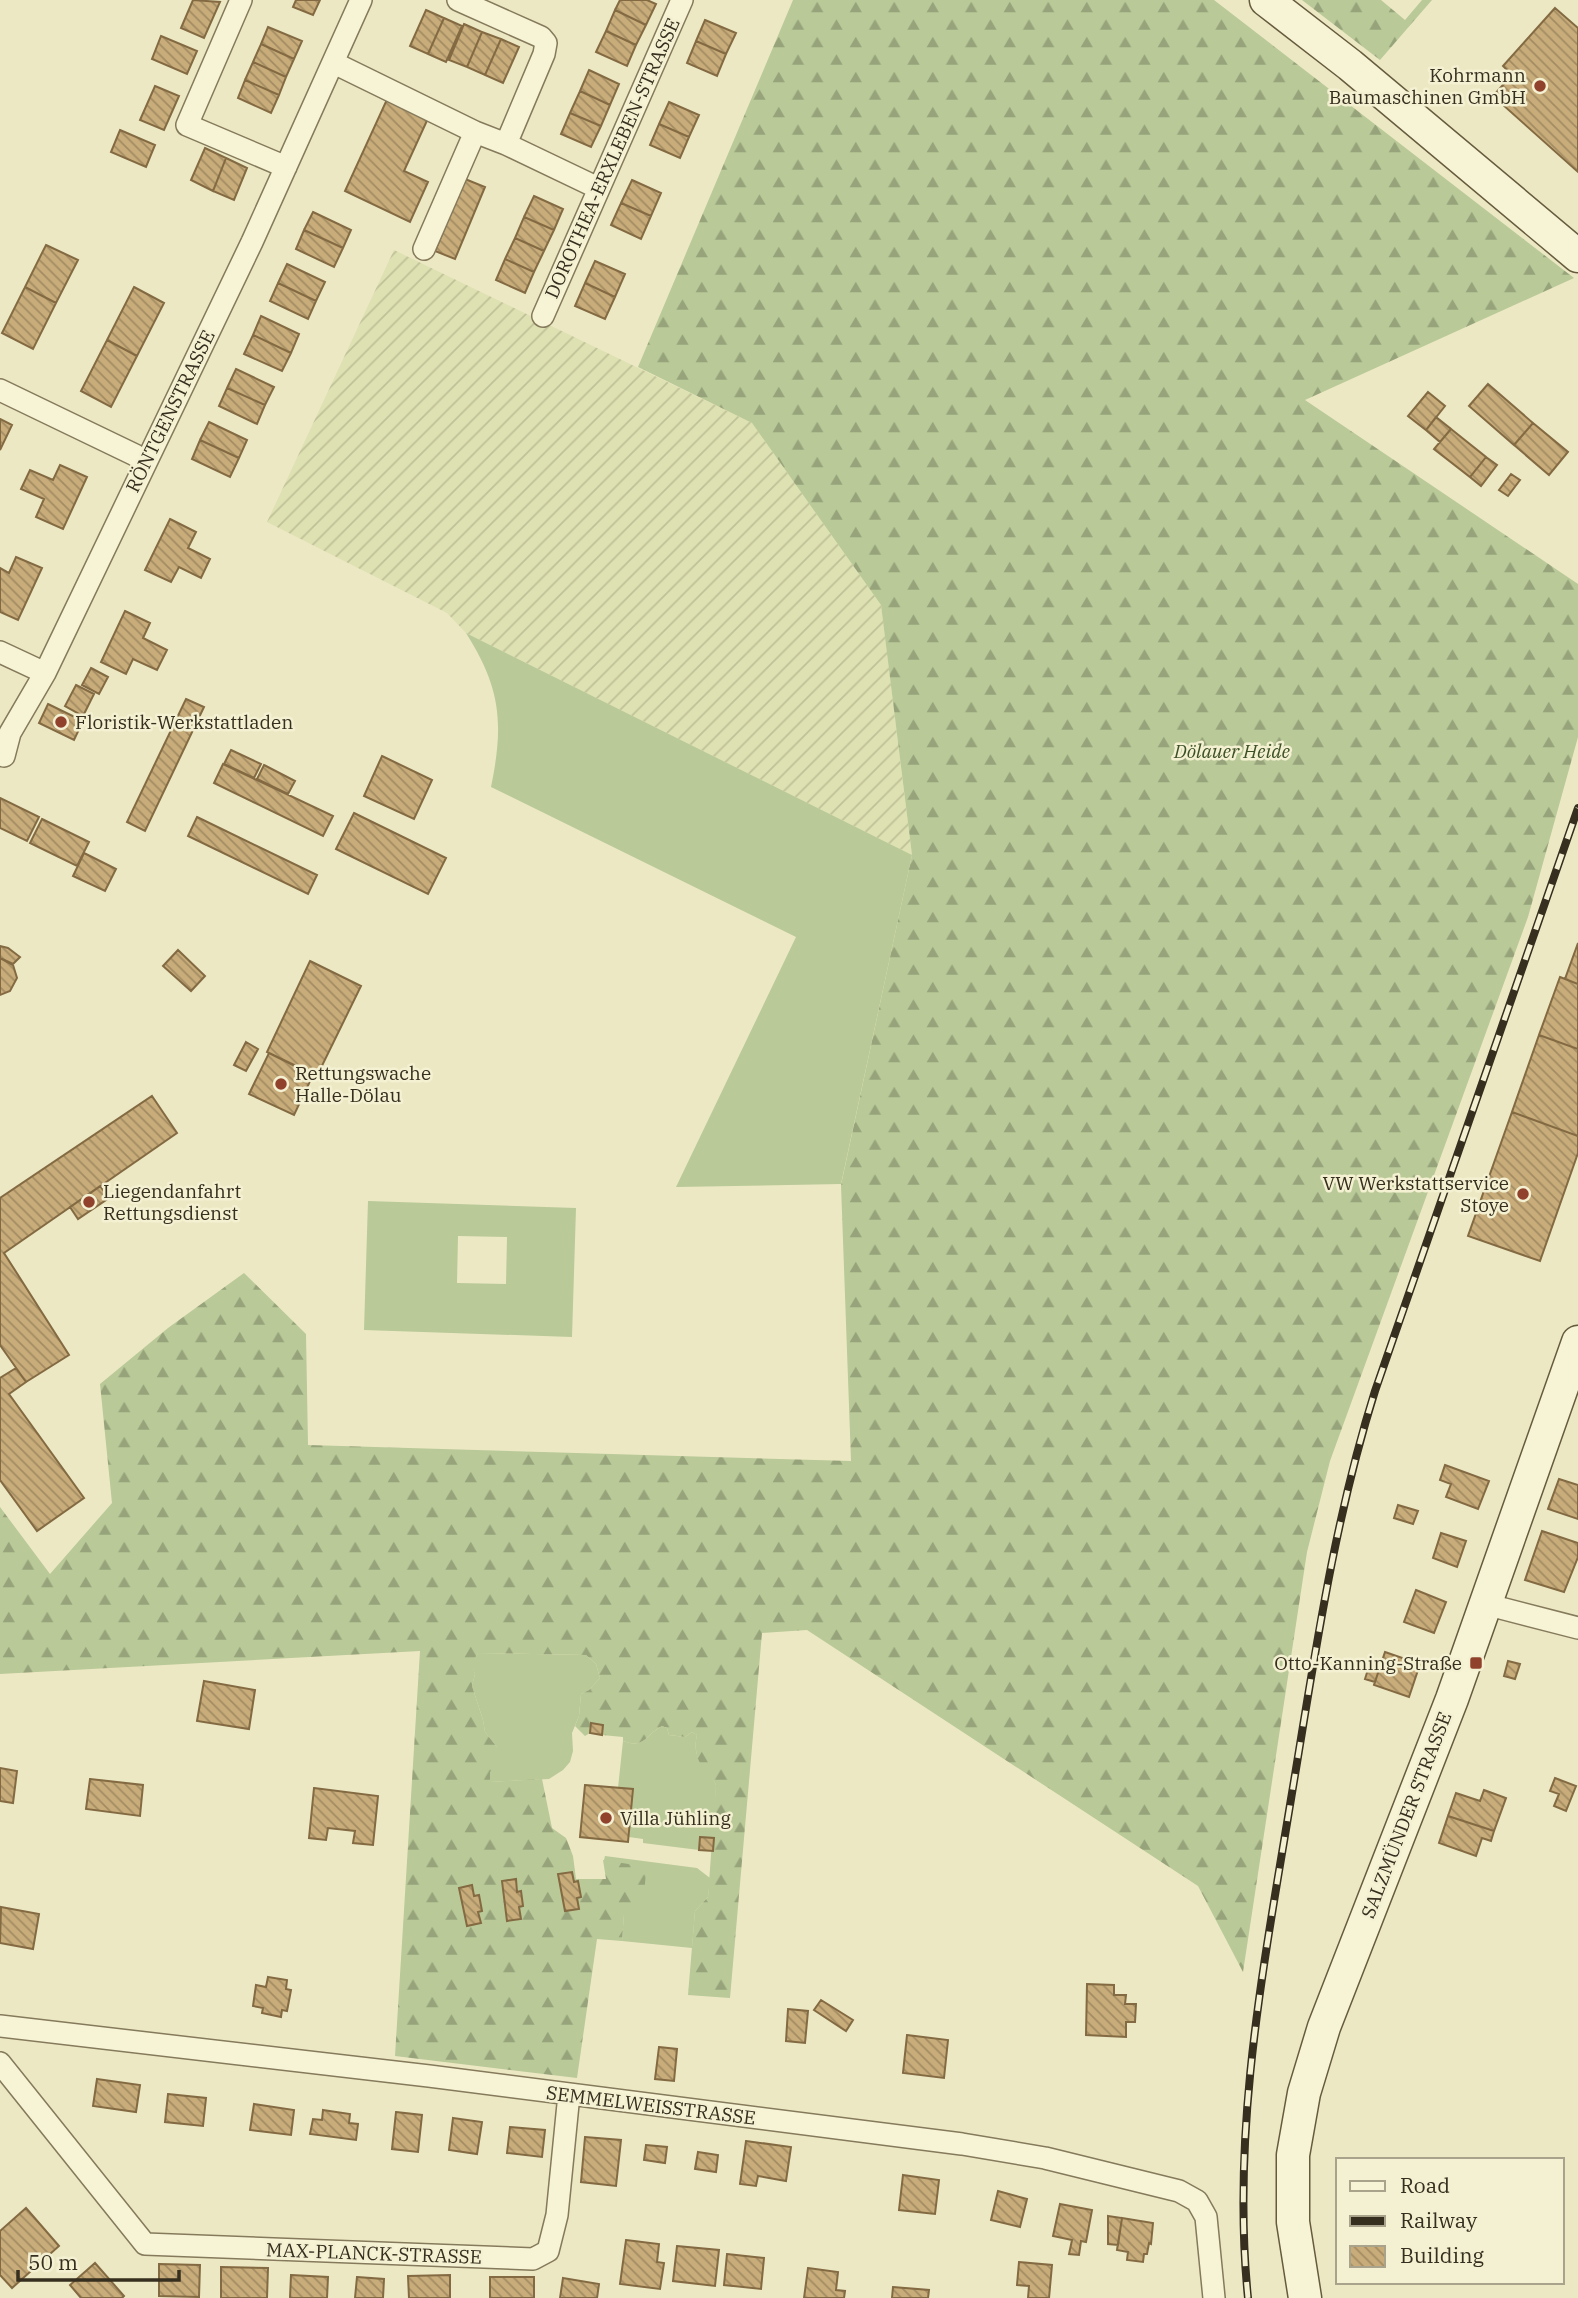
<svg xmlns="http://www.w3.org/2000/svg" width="1578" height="2298" viewBox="0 0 1578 2298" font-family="'IBM Plex Serif',serif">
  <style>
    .farmland { fill: url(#farmland-furrows) }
    .grass { fill: #b9c997; fill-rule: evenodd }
    .forest { fill: url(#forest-firs); fill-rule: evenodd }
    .building { fill: url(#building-back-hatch); stroke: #836a42; stroke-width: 2 }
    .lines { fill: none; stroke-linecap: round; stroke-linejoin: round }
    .street-casing { stroke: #857a5b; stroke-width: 24 }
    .secondary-casing { stroke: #675b3e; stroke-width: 35 }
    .street { stroke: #f7f4d6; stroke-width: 21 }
    .secondary { stroke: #f7f4d6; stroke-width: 32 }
    .rail-casing { stroke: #362e1e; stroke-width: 8 }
    .rail { stroke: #f4f1d2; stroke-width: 5; stroke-dasharray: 16; stroke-linecap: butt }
    .poi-dot { fill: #91422d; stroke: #f4f1d2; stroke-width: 2.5 }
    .labels { text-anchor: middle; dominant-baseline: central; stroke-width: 5; stroke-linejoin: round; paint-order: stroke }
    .poi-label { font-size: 19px; fill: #362e1e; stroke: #f4f1d2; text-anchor: start }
    .street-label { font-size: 19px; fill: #362e1e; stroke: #f4f1d2 }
    .park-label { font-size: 19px; font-style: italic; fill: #3d5126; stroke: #f4f1d2 }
  </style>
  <defs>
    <pattern id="farmland-furrows" width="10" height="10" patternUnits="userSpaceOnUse" patternTransform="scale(1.75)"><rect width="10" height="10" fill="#dee1b1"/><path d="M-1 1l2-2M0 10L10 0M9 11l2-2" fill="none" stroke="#bfc198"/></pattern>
    <pattern id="forest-firs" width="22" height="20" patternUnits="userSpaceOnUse" patternTransform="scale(1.75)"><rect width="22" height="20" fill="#b9c997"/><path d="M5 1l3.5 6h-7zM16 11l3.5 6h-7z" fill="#97a47b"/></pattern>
    <pattern id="building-back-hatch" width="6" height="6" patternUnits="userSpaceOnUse" patternTransform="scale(1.75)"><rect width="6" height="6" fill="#c8ac7a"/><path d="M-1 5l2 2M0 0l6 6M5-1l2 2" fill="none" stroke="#a38c63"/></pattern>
  </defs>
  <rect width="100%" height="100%" fill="#ece8c3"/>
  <path class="farmland" d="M394,250L752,423L881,605L912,855L466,633L447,613L267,522Z"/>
  <path class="grass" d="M466,633L912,855L841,1184L676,1187L796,937L491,787C504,724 501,688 466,633Z
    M368,1201L576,1208L572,1337L364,1330ZM458,1236L507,1237L506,1284L457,1283Z
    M478,1653L586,1655L596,1664L600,1678L589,1690L581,1694L579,1716L572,1733L573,1751L570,1762L563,1770L549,1779L490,1782V1772L497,1747L485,1732L483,1720L472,1686L475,1674L471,1663Z
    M662,1726L667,1728L669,1735L685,1737L692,1732L697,1735C691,1762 707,1765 716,1785L714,1838L701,1837L699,1850L643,1843V1839L629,1837L633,1790L618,1788L623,1741C645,1749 644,1736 662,1726Z
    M605,1856L697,1868L710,1878L708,1897L695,1911L692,1948L622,1941L624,1913L604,1860Z"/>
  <path class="forest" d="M793,0H1214L1574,278L1305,400L1578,584V737L1528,917L1330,1461L1307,1552L1243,1972L1198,1886L807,1630L762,1633L730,1998L688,1995L695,1911L708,1897L716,1785C713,1778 709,1776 705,1770C696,1761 694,1746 697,1735L692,1732L685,1737L669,1735L667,1728L662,1726C644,1736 645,1749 623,1741V1737L602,1735L603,1725L592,1723L590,1733L585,1736L575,1726L579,1716L581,1694L589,1690L600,1678L596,1664L586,1655L478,1653L472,1663L475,1674L472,1686L483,1720L485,1732L497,1747L501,1761L490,1772V1782L542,1779L552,1828L566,1838L573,1856L576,1879H606L603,1860L641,1866L645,1868L646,1871L643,1909L640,1913L624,1914L622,1941L597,1939L577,2078L395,2056L420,1651L0,1674V1507L50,1574L112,1503L100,1384L168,1328L244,1273L306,1334L308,1445L851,1461L841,1185L912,855L881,605L752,423L638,367ZM571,1872L574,1882H578L581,1897L577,1898L579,1908L565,1911L558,1875ZM515,1880L517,1892L521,1891L523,1906L519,1907L521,1919L507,1921L502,1881ZM472,1885L474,1896H479L482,1910L478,1912L480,1922L467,1925L459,1888Z
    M1302,0H1381L1405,20L1422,0H1432L1380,60Z"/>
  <path class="building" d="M193,0L220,2L204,38L181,28Z
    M296,0H320L313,15L293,7Z
    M620,0H647L656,4L646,25L615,10Z
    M1555,8L1578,28V172L1493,96L1512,75L1503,66Z
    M426,10L444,18L428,54L410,46Z
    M615,10L646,25L636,45L606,31Z
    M444,18L462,26L446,62L428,54Z
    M705,20L736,33L726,54L696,41Z
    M464,24L482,32L467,67L449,60Z
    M268,27L302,41L294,59L261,44Z
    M606,31L636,45L627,66L596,52Z
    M482,32L501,39L485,75L467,67Z
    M161,36L197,51L187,74L152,59Z
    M501,39L519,47L503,83L485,75Z
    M696,41L726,54L717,76L687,63Z
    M261,44L294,59L286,77L253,62Z
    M253,62L286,77L279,95L245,80Z
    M589,70L619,84L610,105L580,91Z
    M245,80L279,95L271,113L238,98Z
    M155,86L179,96L164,130L140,120Z
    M580,91L610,105L601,126L570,113Z
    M389,95L430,114L404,171L428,182L410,222L345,191Z
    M669,102L699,115L689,137L659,124Z
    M570,113L601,126L591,147L561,134Z
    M659,124L689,137L680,158L650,145Z
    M120,130L155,145L146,167L111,152Z
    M205,148L226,158L213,191L191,180Z
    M226,158L247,168L234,200L213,191Z
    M465,179L485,187L455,259L435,251Z
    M632,180L661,193L651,216L621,203Z
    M534,196L563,209L554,230L524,217Z
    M621,203L651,216L641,239L611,225Z
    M313,212L351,230L343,248L304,230Z
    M524,217L554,230L544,251L515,238Z
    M304,230L343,248L334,267L296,249Z
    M515,238L544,251L534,272L505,259Z
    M46,245L78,260L56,303L25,287Z
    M505,259L534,272L525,293L496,280Z
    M595,261L625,274L615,297L585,283Z
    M287,264L325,282L316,301L278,283Z
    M278,283L316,301L308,319L270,301Z
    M585,283L615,297L605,319L575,306Z
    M25,287L56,303L33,349L2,333Z
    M134,287L164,303L137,356L107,340Z
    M261,316L299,334L291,353L253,335Z
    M253,335L291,353L282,371L244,354Z
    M107,340L137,356L111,407L81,391Z
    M236,369L274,387L265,405L227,388Z
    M1488,384L1533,423L1514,445L1469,406Z
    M227,388L265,405L257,424L219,406Z
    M1428,392L1445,406L1426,430L1408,416Z
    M1436,417L1451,429L1440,442L1426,430Z
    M0,419L12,425L0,450Z
    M209,422L247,440L239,458L200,440Z
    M1533,423L1568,452L1549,475L1514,445Z
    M1451,429L1486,457L1470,477L1434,449Z
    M200,440L239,458L230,477L192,459Z
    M1486,457L1497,465L1481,486L1470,477Z
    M60,465L87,477L63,529L36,517L44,499L21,489L30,470L53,480Z
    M1511,474L1520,480L1508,496L1499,490Z
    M170,519L196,532L188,548L210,559L201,578L179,567L171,582L145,570Z
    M16,557L42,568L18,620L0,612V568L9,573Z
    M125,611L150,623L143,638L167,650L157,670L133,659L126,674L101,662Z
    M91,668L108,677L99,694L82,685Z
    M76,685L94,694L83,716L65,706Z
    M186,699L204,707L145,831L127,822Z
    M48,704L83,721L74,740L39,723Z
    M231,750L261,764L254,778L224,764Z
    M382,756L432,780L414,819L364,796Z
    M223,764L333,816L323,836L214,783Z
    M264,765L295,781L288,794L257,779Z
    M0,798L39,817L27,841L0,828Z
    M354,813L446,858L428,894L336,849Z
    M197,817L317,875L308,894L188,836Z
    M42,819L89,842L77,866L30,843Z
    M84,853L116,869L105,891L73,876Z
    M1578,943V984L1565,979Z
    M0,946L8,948L20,957L13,964L0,958Z
    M178,950L205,976L191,991L163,966Z
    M0,958L13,965L17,978L10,991L0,995Z
    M310,961L361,986L317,1076L267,1052Z
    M1560,977L1578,984V1049L1539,1035Z
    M1539,1035L1578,1049V1136L1512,1112Z
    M246,1042L258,1049L246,1071L234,1065Z
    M269,1053L313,1075L294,1115L249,1094Z
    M152,1096L177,1133L4,1253L69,1355L26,1382L0,1345V1198Z
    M1512,1112L1578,1136V1153L1540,1261L1468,1236Z
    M100,1186L109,1198L78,1219L70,1207Z
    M16,1368L26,1382L9,1394L84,1498L37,1531L0,1480V1378Z
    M1445,1465L1489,1481L1478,1509L1446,1497L1451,1484L1440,1480Z
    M1559,1479L1578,1485V1519L1548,1509Z
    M1398,1505L1418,1511L1413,1524L1394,1518Z
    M1542,1531L1578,1543V1557L1564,1592L1525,1580Z
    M1441,1533L1466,1541L1457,1567L1433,1558Z
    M1416,1590L1446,1602L1434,1633L1404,1622Z
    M1385,1652L1420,1664L1409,1697L1374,1685Z
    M1508,1661L1520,1664L1515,1679L1504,1676Z
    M1370,1663L1380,1667L1375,1682L1365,1679Z
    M204,1681L255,1690L249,1729L197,1721Z
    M591,1723L603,1725L602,1735L590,1733Z
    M0,1768L17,1771L13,1803L0,1801Z
    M1555,1778L1576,1786L1566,1811L1554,1806L1559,1794L1550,1791Z
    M90,1779L143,1785L140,1816L86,1809Z
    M585,1785L633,1789L628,1842L580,1837Z
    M314,1788L378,1796L373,1845L353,1843L355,1831L328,1828L326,1840L309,1838Z
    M1484,1790L1506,1798L1494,1831L1448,1816L1456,1793L1480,1801Z
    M1448,1816L1494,1831L1491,1841L1482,1838L1476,1856L1439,1843Z
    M700,1837L714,1838L713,1851L699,1850Z
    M572,1872L574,1882L578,1881L581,1897L577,1898L579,1909L565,1911L558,1874Z
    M516,1879L517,1892L521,1891L523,1906L519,1907L521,1919L507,1921L502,1881Z
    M472,1885L474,1896L479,1895L482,1911L478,1912L481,1923L467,1926L459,1888Z
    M1,1907L39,1914L33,1949L0,1943Z
    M268,1977L287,1980L286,1989L291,1990L287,2011L282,2010L281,2017L262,2013L263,2008L253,2006L256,1985L266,1987Z
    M1087,1984L1114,1985V1995H1126L1125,2004H1136L1135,2022H1126V2037L1086,2035Z
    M821,2000L853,2020L846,2031L814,2010Z
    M788,2009L808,2011L805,2043L786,2041Z
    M907,2035L948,2040L944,2078L903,2073Z
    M659,2047L677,2049L674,2081L655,2079Z
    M97,2079L140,2085L136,2112L93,2106Z
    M168,2094L206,2098L203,2126L165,2122Z
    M254,2104L294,2110L291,2135L250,2130Z
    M323,2110L350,2114L349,2123L358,2124L356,2140L310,2134L313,2119L322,2120Z
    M396,2112L422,2115L418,2152L392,2149Z
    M453,2118L482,2122L477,2154L449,2150Z
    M510,2127L545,2130L542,2157L507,2153Z
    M585,2137L621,2140L616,2186L581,2182Z
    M746,2141L791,2147L786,2181L758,2176L756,2186L740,2184Z
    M646,2145L667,2147L665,2163L644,2160Z
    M698,2152L718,2155L716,2172L695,2169Z
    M903,2175L939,2180L935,2214L899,2210Z
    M998,2191L1027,2199L1020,2227L991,2220Z
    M1060,2204L1092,2210L1086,2242L1081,2241L1079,2255L1069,2254L1072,2240L1053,2236Z
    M26,2208L59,2246L12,2288L0,2275V2231Z
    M1108,2216L1122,2218L1118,2245L1108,2244Z
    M1122,2218L1153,2223L1151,2244L1149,2243L1147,2254H1144L1143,2262L1127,2260L1128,2252L1117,2250Z
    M626,2240L659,2244L657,2262L664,2263L660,2289L620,2284Z
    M677,2246L719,2250L715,2286L673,2281Z
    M727,2254L764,2258L761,2289L724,2285Z
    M1019,2262L1052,2265L1049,2298H1028L1029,2286L1017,2285Z
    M95,2263L124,2296L122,2298H81L70,2285Z
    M159,2264L200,2265L199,2297L159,2296Z
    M221,2267L268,2268L267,2298H221Z
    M808,2268L838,2272L836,2290L845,2291L844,2298H804Z
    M291,2275L328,2277L327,2298H290Z
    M450,2275V2298H409L408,2276Z
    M357,2277L384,2279L383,2298H355Z
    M490,2277H534V2298H490Z
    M563,2278L599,2284L597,2298H560Z
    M893,2287L929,2290L928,2298H892Z"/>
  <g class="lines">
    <g class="street-casing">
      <path id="street" d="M241,0L187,125L286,167
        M458,0L541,37L546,43L544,54L506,144L598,188
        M334,63L475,132L506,144
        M424,249L475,132
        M543,316L682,0
        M0,390L135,455L145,463
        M0,652L45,673
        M4,756L10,733L45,673L252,242L361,0
        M1485,1604L1578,1628
        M0,2026L429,2076L962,2144L1045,2158L1179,2191L1197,2201L1206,2217L1214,2298
        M0,2063L145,2244L533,2259L548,2251L557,2215L569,2094"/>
    </g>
    <g class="secondary-casing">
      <path id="secondary" d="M1266,0L1350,65L1578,256
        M1305,2298L1293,2222V2155L1304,2093L1324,2027L1452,1699L1578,1342"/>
    </g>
    <use href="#street" class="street"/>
    <use href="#secondary" class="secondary"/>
    <g class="rail-casing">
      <path id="rail" d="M1248,2298C1231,2130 1264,1964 1291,1799C1314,1662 1333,1524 1375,1391L1578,808"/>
    </g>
    <use href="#rail" class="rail"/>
  </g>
  <g class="poi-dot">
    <circle cx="1540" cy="86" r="7"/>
    <circle cx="61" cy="722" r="7"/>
    <circle cx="281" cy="1084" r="7"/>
    <circle cx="1523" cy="1194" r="7"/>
    <circle cx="89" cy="1202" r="7"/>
    <rect x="1469" y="1656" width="14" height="14" rx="3.5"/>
    <circle cx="606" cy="1818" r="7"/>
  </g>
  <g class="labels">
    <g class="poi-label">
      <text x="1526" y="75" text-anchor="end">Kohrmann<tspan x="1526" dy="22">Baumaschinen GmbH</tspan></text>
      <text x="75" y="722">Floristik-Werkstattladen</text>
      <text x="295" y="1073">Rettungswache<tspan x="295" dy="22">Halle-Dölau</tspan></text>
      <text x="1509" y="1183" text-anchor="end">VW Werkstattservice<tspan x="1509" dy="22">Stoye</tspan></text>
      <text x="103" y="1191">Liegendanfahrt<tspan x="103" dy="22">Rettungsdienst</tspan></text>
      <text x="1462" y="1663" text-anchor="end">Otto-Kanning-Straße</text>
      <text x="620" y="1818">Villa Jühling</text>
    </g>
    <g class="street-label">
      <text transform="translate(612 158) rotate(-66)">DOROTHEA-ERXLEBEN-STRASSE</text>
      <text transform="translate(170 411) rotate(-64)">RÖNTGENSTRASSE</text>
      <text transform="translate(1406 1815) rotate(-69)">SALZMÜNDER STRASSE</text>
      <text transform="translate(651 2105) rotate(7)">SEMMELWEISSTRASSE</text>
      <text transform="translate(374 2253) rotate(2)">MAX-PLANCK-STRASSE</text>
    </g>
    <g class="park-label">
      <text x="1232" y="751">Dölauer Heide</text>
    </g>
  </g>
  <rect x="1336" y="2158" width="228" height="126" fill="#f4f1d2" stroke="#a8a38a" stroke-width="2"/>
  <rect x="1350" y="2181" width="35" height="10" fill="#f7f4d6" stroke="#a8a38a" stroke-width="2"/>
  <text x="1400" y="2193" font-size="21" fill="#362e1e">Road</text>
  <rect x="1350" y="2216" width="35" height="10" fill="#362e1e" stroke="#a8a38a" stroke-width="2"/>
  <text x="1400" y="2228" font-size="21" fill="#362e1e">Railway</text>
  <rect x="1350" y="2246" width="35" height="21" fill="url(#building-back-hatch)" stroke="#a8a38a" stroke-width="2"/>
  <text x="1400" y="2263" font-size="21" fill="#362e1e">Building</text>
  <path d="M18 2270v10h161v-10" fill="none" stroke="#362e1e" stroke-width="3.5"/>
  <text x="28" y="2270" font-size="21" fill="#362e1e" stroke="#f4f1d2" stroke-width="5" paint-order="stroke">50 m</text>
</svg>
